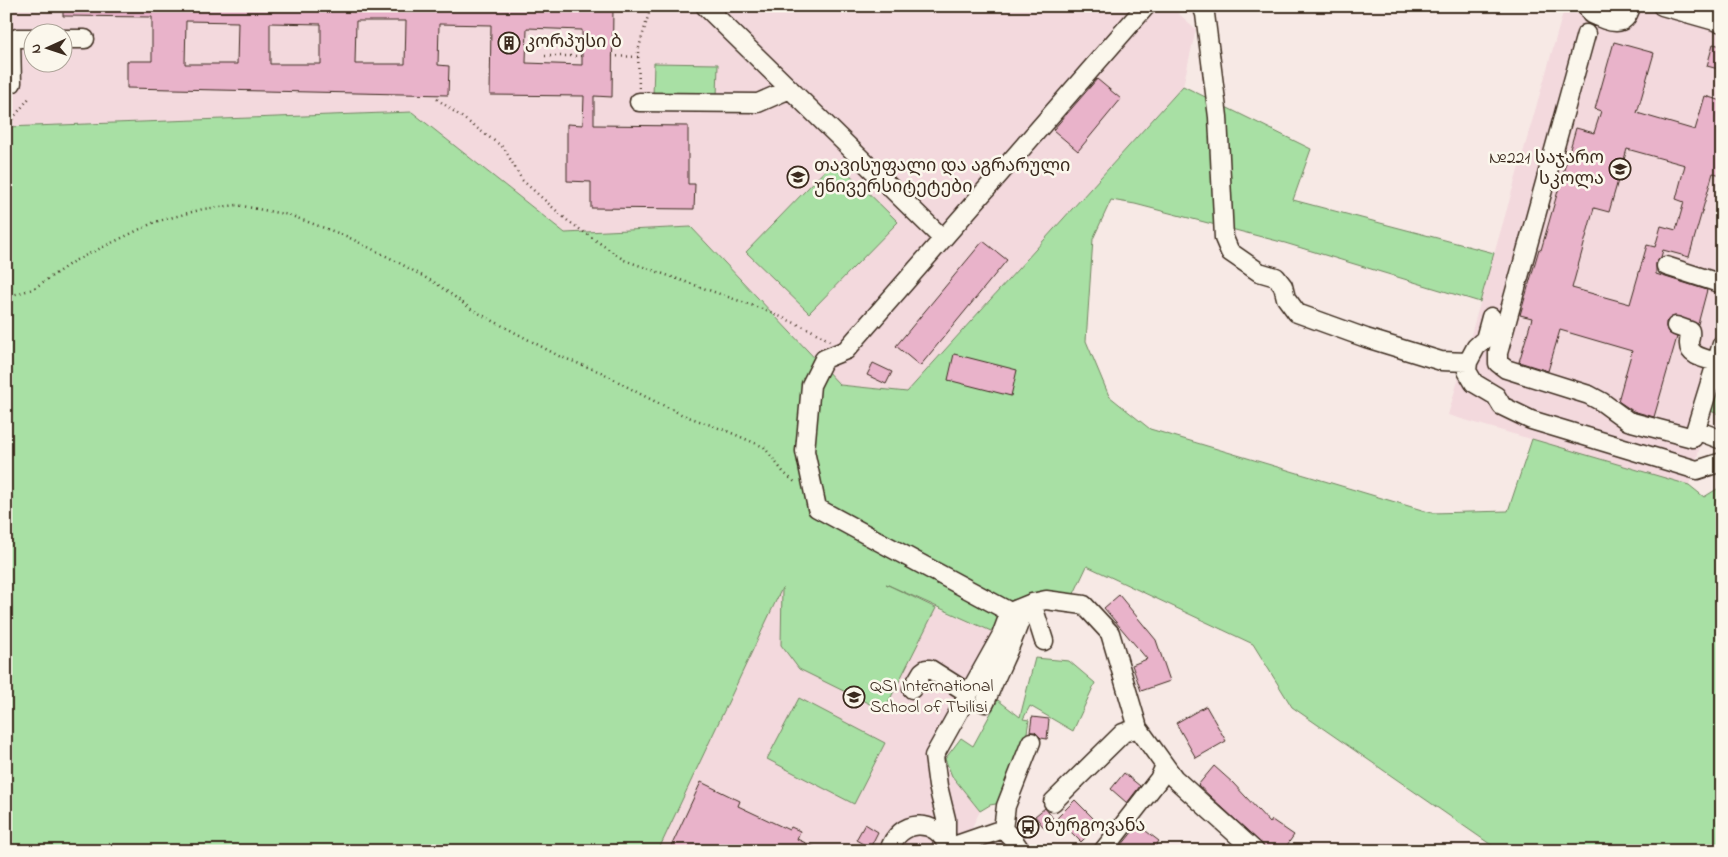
<svg xmlns="http://www.w3.org/2000/svg" width="1728" height="857" viewBox="0 0 1728 857" font-family="'Indie Flower','Noto Sans Georgian',sans-serif">
  <style>
    .built { fill: #f3d9dd; fill-rule: evenodd }
    .green { fill: #a8e0a4; stroke: #728561 }
    .building { fill: #e9b3ca; stroke: #3b2a1e; fill-rule: evenodd }
    .lines { fill: none; stroke-linecap: round; stroke-linejoin: round }
    .minor-casing { stroke: #3b2a1e; stroke-width: 21 }
    .path { stroke: #3b2a1e; stroke-width: 2.5; stroke-dasharray: 1 4; stroke-linecap: butt }
    .minor { stroke: #fbf7ec; stroke-width: 18 }
    .labels { text-anchor: middle; dominant-baseline: central; stroke-width: 5; stroke-linejoin: round; paint-order: stroke }
    .poi-label { font-size: 18px; fill: #3b2a1e; stroke: #fbf7ec; text-anchor: start }
  </style>
  <rect width="100%" height="100%" fill="#f7e9e5"/>
  <filter id="ink" filterUnits="userSpaceOnUse"><feTurbulence type="fractalNoise" baseFrequency=".02" numOctaves="2"/><feDisplacementMap in="SourceGraphic" scale="10" xChannelSelector="R" yChannelSelector="G"/><feConvolveMatrix kernelMatrix="1 2 1 2 8 2 1 2 1" color-interpolation-filters="sRGB"/></filter>
  <g filter="url(#ink)">
    <path class="built" d="M6,6H1170L1196,29L1183,86L907,392L840,385L691,227L565,233L412,112L6,127ZM32,32H62V62H32Z
      M1565,6H1722V371L1689,485L1448,415Z
      M818,553L936,608L1010,639L943,754L952,776L980,811L973,825L969,841L972,849L975,851H658L796,557Z"/>
    <path class="green" d="M654,63L718,64L717,97L653,96Z
      M1183,86L1311,149L1293,200L1494,253L1480,302L1285,243L1135,204L1111,200L1093,239L1086,341L1109,396L1150,429L1432,513L1508,511L1532,439L1689,485L1704,497L1722,486V851H1500L1292,707L1253,644L1087,566L1071,600L1042,594L1012,600L991,631L886,584L936,608L884,711L799,669L781,645L782,588L658,851H6V127L412,112L565,233L691,227L840,385L907,392Z
      M835,160L898,222L809,313L746,252Z
      M1722,371V415L1710,411Z
      M1035,658L1069,661L1095,683L1073,731L1030,706L1023,719L1029,720L1024,751L1001,803L990,805L980,811L952,776L945,759L961,738L973,746L998,700L1020,717Z
      M799,698L885,743L854,804L767,759Z"/>
    <path class="building" d="M63,6H613L612,97L594,96V125L688,126V184H695L694,209L591,208V182L567,181V124L583,125L584,96L490,95L491,25L439,24L438,65L449,66L448,95L127,88V61H152V17L63,16ZM186,21L238,22L237,64H185ZM356,21H406L405,64H355ZM270,23L321,24V64H270ZM527,28L582,30V65L526,63Z
      M1614,42L1654,53L1637,113L1695,130L1705,96L1722,101V175L1713,173L1689,257L1663,250L1661,257L1656,263V274L1707,290L1698,324L1675,316L1670,318L1666,322V327L1668,332L1677,337L1654,417L1633,411L1618,401L1632,351L1560,330L1548,371L1519,362L1532,318L1520,315L1539,249L1541,250L1576,128L1594,133L1601,111L1595,109ZM1627,149L1685,165L1676,199L1684,202L1676,230L1661,226L1655,247L1647,245L1630,304L1572,288L1594,208L1609,212Z
      M1713,44L1722,46V70L1707,66Z
      M1097,79L1121,99L1078,151L1053,130Z
      M983,241L1007,260L920,366L896,346Z
      M954,354L1017,370L1011,396L948,380Z
      M873,363L892,372L886,384L867,375Z
      M1119,595L1156,640L1170,681L1141,691L1132,665L1147,659L1104,608Z
      M1206,706L1226,741L1196,758L1176,723Z
      M1032,717L1049,719L1047,739L1041,738L1035,732H1030Z
      M1214,766L1233,783L1270,823L1272,820L1294,835L1283,851H1271L1264,846L1198,785Z
      M1124,773L1140,786L1127,803L1111,789Z
      M701,782L740,801L738,806L789,830L791,827L800,831L797,839L823,851H669Z
      M1075,800L1099,824L1081,842L1057,818Z
      M1045,808L1055,821L1045,829L1035,816Z
      M865,824L878,832L870,848L856,840Z
      M1138,825L1159,841L1152,851H1117Z"/>
    <g class="lines">
      <g class="minor-casing">
        <path id="minor" d="M705,6L943,239
          M1146,6L846,350L824,359L811,385L805,451L817,508L1010,612L1032,603L1046,600L1084,605L1110,633L1138,728L1174,778L1255,851
          M1202,6L1205,14L1218,117L1224,238L1230,252L1259,272L1276,277L1283,286L1286,298L1297,313L1366,338L1441,361L1468,362
          M1587,6L1591,14C1609,22 1625,30 1631,6
          M1662,6L1722,23
          M1586,34L1498,353V363L1506,369L1589,395L1602,402L1628,421L1693,438L1722,344
          M62,39H85
          M12,83L11,41L17,38H32
          M639,102L758,103L790,89
          M1666,266L1722,284
          M1491,317L1485,339L1476,347L1468,362L1467,371L1474,383L1496,396L1502,406L1531,420L1697,470L1722,462
          M1676,326L1690,331C1691,336 1689,338 1689,343C1688,357 1707,359 1717,362
          M1696,430L1722,440
          M1032,603L1044,641
          M912,689L922,672L926,669H930L968,693
          M985,703C998,670 1015,640 1025,606
          M1053,802L1123,733L1138,728
          M1003,829L1006,806L1031,742
          M946,842V819L938,786L934,756L1001,636L1010,612
          M948,848L1003,829L1012,838L1021,851
          M889,851C898,819 937,816 948,848
          M1103,851L1159,779L1165,766"/>
      </g>
      <path class="path" d="M545,56H582
        M612,56L638,57
        M639,88L638,51L651,6
        M437,99L504,148L522,180L568,221L624,260L765,310L811,330L830,341
        M6,127L30,97
        M6,297L33,289L74,261L155,222L203,209L237,205L289,215L346,236L392,259L437,284L471,309L559,356L603,373L642,395L683,415L727,431L764,447L784,473L796,483"/>
      <use href="#minor" class="minor"/>
    </g>
  </g>
  <defs>
    <g id="building-ring" transform="scale(1.125)"><circle r="9.5" fill="#fbf7ec" stroke="#3b2a1e" stroke-width="1.5"/><path d="M-4-6H4V6H1V3H-1V6H-4ZM-2.5-4.3h1.7v1.8h-1.7ZM.8-4.3h1.7v1.8H.8ZM-2.5-1h1.7V.8h-1.7ZM.8-1h1.7V.8H.8Z" fill="#3b2a1e"/></g>
    <g id="school-ring" transform="scale(1.125)"><circle r="9.5" fill="#fbf7ec" stroke="#3b2a1e" stroke-width="1.5"/><path d="M0-5L7-2L0 1L-7-2ZM-4 1L0 2.5L4 1V4Q0 6-4 4Z" fill="#3b2a1e"/></g>
    <g id="university-ring" transform="scale(1.125)"><circle r="9.5" fill="#fbf7ec" stroke="#3b2a1e" stroke-width="1.5"/><path d="M0-5L7-2L0 1L-7-2ZM-4 1L0 2.5L4 1V4Q0 6-4 4Z" fill="#3b2a1e"/></g>
    <g id="bus-ring" transform="scale(1.125)"><circle r="9.5" fill="#fbf7ec" stroke="#3b2a1e" stroke-width="1.5"/><path d="M-5-6H5V4H4V6H2V4H-2V6H-4V4H-5ZM-3.5-4V0h7V-4ZM-3.5 1.2v1.5H-2V1.2ZM2 1.2v1.5H3.5V1.2Z" fill="#3b2a1e"/></g>
  </defs>
  <g fill-rule="evenodd">
    <use href="#building-ring" x="509" y="43"/>
    <use href="#school-ring" x="1620" y="169"/>
    <use href="#university-ring" x="798" y="177"/>
    <use href="#school-ring" x="854" y="697"/>
    <use href="#bus-ring" x="1028" y="827"/>
  </g>
  <g class="labels">
    <g class="poi-label">
      <text x="525" y="43">კორპუსი ბ</text>
      <text x="1604" y="159" text-anchor="end">№221 საჯარო<tspan x="1604" dy="21">სკოლა</tspan></text>
      <text x="814" y="167">თავისუფალი და აგრარული<tspan x="814" dy="21">უნივერსიტეტები</tspan></text>
      <text x="870" y="687">QSI International<tspan x="870" dy="21">School of Tbilisi</tspan></text>
      <text x="1044" y="827">ზურგოვანა</text>
    </g>
  </g>
  <rect width="1728" height="857" fill="none" stroke="#fbf7ec" stroke-width="25"/>
  <rect x="12" y="12" width="1703" height="832" fill="none" stroke="#3b2a1e" stroke-width="2" filter="url(#ink)"/>
  <g transform="translate(48 48) rotate(267)"><circle r="24" fill="#fbf7ec" stroke="#aea59a"/>
  <path d="M0-4L9 19L0 12L-9 19Z" fill="#3b2a1e"/>
  <text y="-8" font-size="14" font-weight="bold" text-anchor="middle" fill="#3b2a1e">N</text>
  </g>
</svg>
